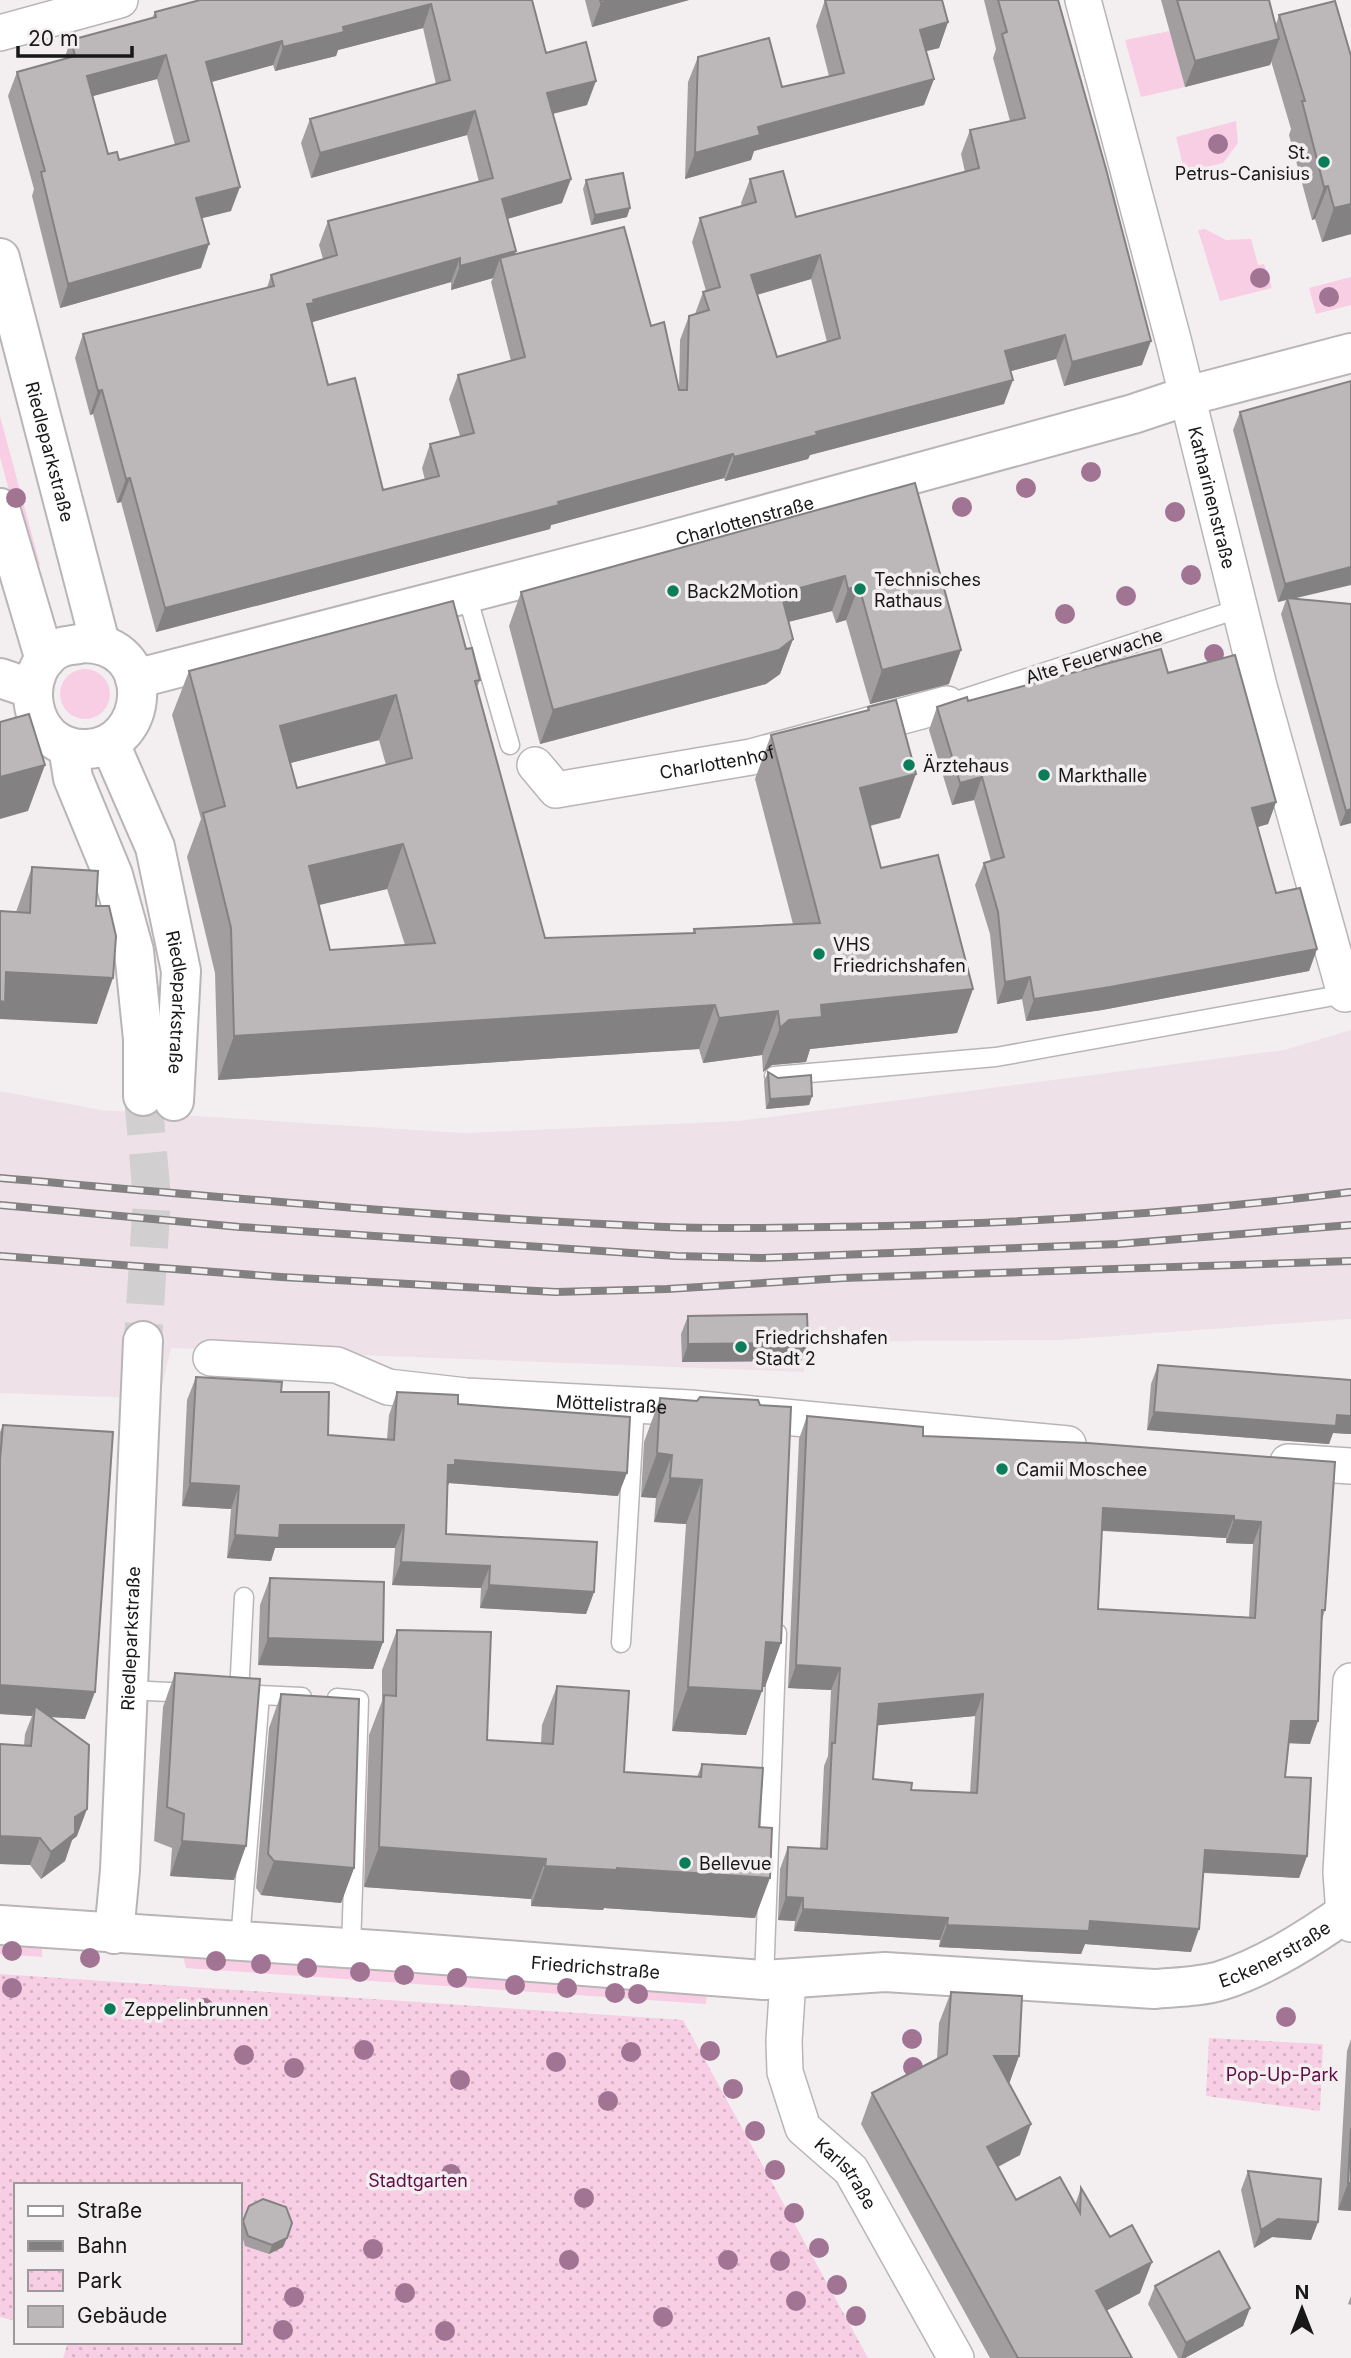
<svg xmlns="http://www.w3.org/2000/svg" width="1351" height="2358" viewBox="0 0 1351 2358" font-family="Inter,sans-serif">
  <style>
    .built { fill: #eee2e8 }
    .grass { fill: #f7cee4 }
    .park { fill: url(#park-dots) }
    .lines { fill: none; stroke-linecap: round; stroke-linejoin: round }
    .secondary-tunnel { stroke: #d2cfd0; stroke-width: 38; stroke-dasharray: 38 19; stroke-linecap: butt }
    .lane-casing { stroke: #b9b5b7; stroke-width: 21 }
    .street-casing { stroke: #b9b5b7; stroke-width: 38 }
    .secondary-casing { stroke: #b9b5b7; stroke-width: 42 }
    .lane { stroke: #fff; stroke-width: 18 }
    .street { stroke: #fff; stroke-width: 35 }
    .secondary { stroke: #fff; stroke-width: 38 }
    .rail-casing { stroke: #828081; stroke-width: 8 }
    .rail { stroke: #f3eff1; stroke-width: 5; stroke-dasharray: 16; stroke-linecap: butt }
    .tree { fill: #a27493 }
    .wall { fill: #a29ea0; fill-rule: evenodd }
    .shaded-wall { fill: #848182 }
    .building { fill: #bcb8ba; stroke: #848182; stroke-width: 2; fill-rule: evenodd }
    .poi-dot { fill: #0b7d59; stroke: #f3eff1; stroke-width: 2.5 }
    .labels { text-anchor: middle; dominant-baseline: central; stroke-width: 7; stroke-linejoin: round; paint-order: stroke }
    .poi-label { font-size: 18px; fill: #191818; stroke: #f3eff1; text-anchor: start }
    .street-label { font-size: 18px; fill: #191818; stroke: #f3eff1 }
    .park-label { font-size: 18px; fill: #5f0f46; stroke: #f3eff1 }
  </style>
  <defs>
    <pattern id="park-dots" width="8" height="8" patternUnits="userSpaceOnUse" patternTransform="scale(1.75)"><rect width="8" height="8" fill="#f7cee4"/><path d="M2 2h.1M6 6h.1" fill="none" stroke="#d3b0c3" stroke-width="1.8" stroke-linecap="round"/></pattern>
  </defs>
  <rect width="100%" height="100%" fill="#f3eff1"/>
  <path class="built" d="M1351,1030V1319L1059,1340L816,1342L803,1372L171,1348L159,1399L0,1393V1091L101,1110L464,1133L738,1121L1284,1050Z"/>
  <path class="grass" d="M1170,31L1185,87L1141,97L1125,40Z
    M1236,121L1238,143L1223,163L1197,169L1187,181L1176,137Z
    M1205,229L1226,240L1251,239L1258,265L1264,264L1272,288L1220,301L1198,230Z
    M1351,277V305L1316,314L1309,288Z
    M0,416L40,565L30,568L0,457Z
    M60 694a25 25 0 1 1 50 0a25 25 0 1 1-50 0Z
    M0,1944L42,1947V1957L0,1954Z
    M183,1956L707,1994L706,2004L186,1968Z"/>
  <path class="park" d="M0,1974L683,2020L868,2358H63L68,2342H240V2185H16V2321L0,2317Z
    M1209,2038L1323,2044L1320,2111L1206,2096Z"/>
  <g class="lines">
    <path class="secondary-tunnel" d="M143,1096L152,1198L143,1341"/>
    <g class="lane-casing">
      <path id="lane" d="M466,592L510,745
        M947,704L1241,608
        M774,1076L996,1057L1345,994
        M621,1643L635,1405
        M127,1690L190,1693
        M235,1694L302,1697
        M239,1694L244,1597
        M337,1698L359,1700L351,1949
        M240,1941L260,1695
        M764,1980L777,1633"/>
    </g>
    <g class="street-casing">
      <g id="street">
        <path id="s1" d="M1083,0L1174,343L1259,686L1345,994L1351,992"/>
        <path d="M0,33L120,0"/>
        <path id="s2" d="M535,765L556,790L751,757L947,704"/>
        <path id="s3" d="M211,1358L337,1365L388,1387L466,1396L690,1408L1068,1444"/>
        <path d="M1288,1462L1351,1466"/>
        <path d="M1351,1681L1341,1873L1344,1914L1351,1924"/>
        <path id="s4" d="M788,1979L784,2041L785,2072L803,2128L851,2170L956,2358"/>
      </g>
    </g>
    <g class="secondary-casing">
      <g id="secondary">
        <path id="s5" d="M0,258L100,643"/>
        <path d="M0,508L45,660"/>
        <path d="M83,643C160,643 149,747 87,749C25,751 16,665 62,647C68,645 77,645 83,643Z"/>
        <path d="M0,678L33,689"/>
        <path id="s6" d="M135,679L650,546L1133,414L1187,396L1351,353"/>
        <path id="s7" d="M110,744L155,847L181,971L174,1101"/>
        <path d="M68,747L73,778L113,875L134,951L143,1039V1096"/>
        <path id="s8" d="M0,1925L391,1951L764,1980L885,1972L1154,1989C1177,1987 1201,1987 1223,1980C1266,1966 1315,1935 1351,1909"/>
        <path id="s9" d="M114,1934L120,1870L143,1341"/>
      </g>
    </g>
    <use href="#lane" class="lane"/>
    <use href="#street" class="street"/>
    <use href="#secondary" class="secondary"/>
    <g class="rail-casing">
      <path id="rail" d="M0,1178C221,1197 443,1218 665,1227C719,1229 774,1228 828,1227C1003,1225 1178,1214 1351,1192
        M0,1205L240,1227L676,1256L761,1258L1118,1244L1351,1225
        M0,1256L281,1277L556,1292L667,1289L843,1278L1351,1261"/>
    </g>
    <use href="#rail" class="rail"/>
  </g>
  <g class="tree">
    <circle cx="1218" cy="144" r="10"/>
    <circle cx="1260" cy="278" r="10"/>
    <circle cx="1329" cy="297" r="10"/>
    <circle cx="1091" cy="472" r="10"/>
    <circle cx="1026" cy="488" r="10"/>
    <circle cx="16" cy="498" r="10"/>
    <circle cx="962" cy="507" r="10"/>
    <circle cx="1175" cy="512" r="10"/>
    <circle cx="1191" cy="575" r="10"/>
    <circle cx="1126" cy="596" r="10"/>
    <circle cx="1065" cy="614" r="10"/>
    <circle cx="1214" cy="654" r="10"/>
    <circle cx="12" cy="1951" r="10"/>
    <circle cx="90" cy="1958" r="10"/>
    <circle cx="216" cy="1961" r="10"/>
    <circle cx="261" cy="1964" r="10"/>
    <circle cx="307" cy="1968" r="10"/>
    <circle cx="360" cy="1972" r="10"/>
    <circle cx="404" cy="1975" r="10"/>
    <circle cx="457" cy="1978" r="10"/>
    <circle cx="515" cy="1985" r="10"/>
    <circle cx="12" cy="1988" r="10"/>
    <circle cx="567" cy="1988" r="10"/>
    <circle cx="615" cy="1993" r="10"/>
    <circle cx="638" cy="1994" r="10"/>
    <circle cx="204" cy="2008" r="10"/>
    <circle cx="1286" cy="2017" r="10"/>
    <circle cx="912" cy="2039" r="10"/>
    <circle cx="364" cy="2050" r="10"/>
    <circle cx="710" cy="2051" r="10"/>
    <circle cx="631" cy="2052" r="10"/>
    <circle cx="244" cy="2055" r="10"/>
    <circle cx="556" cy="2062" r="10"/>
    <circle cx="913" cy="2067" r="10"/>
    <circle cx="294" cy="2068" r="10"/>
    <circle cx="460" cy="2080" r="10"/>
    <circle cx="733" cy="2089" r="10"/>
    <circle cx="608" cy="2101" r="10"/>
    <circle cx="755" cy="2131" r="10"/>
    <circle cx="775" cy="2170" r="10"/>
    <circle cx="451" cy="2174" r="10"/>
    <circle cx="584" cy="2198" r="10"/>
    <circle cx="794" cy="2213" r="10"/>
    <circle cx="819" cy="2248" r="10"/>
    <circle cx="373" cy="2249" r="10"/>
    <circle cx="569" cy="2260" r="10"/>
    <circle cx="728" cy="2260" r="10"/>
    <circle cx="780" cy="2261" r="10"/>
    <circle cx="837" cy="2285" r="10"/>
    <circle cx="405" cy="2293" r="10"/>
    <circle cx="294" cy="2297" r="10"/>
    <circle cx="796" cy="2301" r="10"/>
    <circle cx="856" cy="2316" r="10"/>
    <circle cx="663" cy="2317" r="10"/>
    <circle cx="283" cy="2330" r="10"/>
    <circle cx="445" cy="2331" r="10"/>
  </g>
  <path class="wall" d="M532,0L546,53L587,105L553,114L562,203L507,219L516,251L514,255L651,326L679,390L680,340L689,316L695,314L703,292L706,291L692,242L700,218L742,206L741,203L750,179L796,217L965,172L961,154L970,130L1010,121L993,58L996,49L984,0H1058L1142,365L1064,386L1056,359L1011,371L1004,404L810,455L808,459L725,481L724,478L551,525L550,529L156,632L121,502L117,503L93,414L90,415L75,358L83,334L267,288L271,275L323,259L319,245L328,221L479,182L467,135L311,178L301,143L310,119L436,84L423,28L338,50L336,56L275,71L273,65L211,82L231,211L202,218L201,268L60,308L32,196L34,189L8,96L17,72L64,59L71,40L152,18L155,12ZM157,79L175,145L119,160L108,154L93,96ZM493,278L491,282L511,361L458,375L449,399L460,436L430,444L422,468L425,480L383,490L328,385L312,322L451,282V290ZM811,279L827,342L777,357L757,295Z
    M585,0H689L592,27Z
    M825,0L948,22L939,48L926,51L934,79L924,105L754,151L751,160L685,179L688,82L698,57L782,87L829,76L816,26Z
    M1161,0H1269L1276,24L1279,15L1351,234L1322,242L1315,219L1312,220L1289,135L1291,129L1271,61L1270,65L1185,87Z
    M586,180L627,217L591,225L583,189Z
    M1240,412L1293,599L1351,604V823L1340,826L1281,614L1286,600L1278,602L1233,430Z
    M915,483L949,684L870,704L846,620L836,623L832,611L788,622L793,639L780,674L766,684L540,744L509,626L521,592Z
    M466,649L480,680L477,687L545,938L693,933L694,929L793,924L755,779L771,735L867,710L868,707L900,818L870,826L881,868L973,989L957,1033L810,1049L806,1062L772,1065L763,1072L762,1055L703,1063L699,1049L218,1080L215,973L187,857L201,819L172,715L189,671ZM379,740L386,765L297,788L290,763ZM387,889L405,945L330,950L319,905Z
    M1168,673L1276,802L1268,824L1257,827L1276,893L1317,949L1309,971L1102,1010L1026,1021L1022,999L997,1004L990,934L975,885L984,863L991,861L974,800L952,805L929,730L937,707L968,701Z
    M32,867L96,906L97,1024L16,912Z
    M768,1072L812,1096L809,1105L766,1109L764,1081Z
    M688,1316L801,1361L682,1362L681,1334Z
    M1158,1365L1351,1380V1434L1333,1433L1329,1444L1147,1430L1151,1384Z
    M196,1377L281,1392L328,1435L387,1439L389,1415L397,1392L458,1404L618,1496L449,1483L447,1487L446,1534L594,1592L586,1614L480,1608L481,1588L392,1585L395,1548H275L271,1561L227,1558L231,1509L182,1506L187,1400Z
    M660,1398L697,1401L765,1687L763,1686L746,1735L672,1731L686,1524L654,1522L656,1498L641,1497L644,1442Z
    M807,1416L923,1436L1335,1462L1325,1610L1322,1620L1310,1744L1289,1743L1285,1777L1307,1856L1299,1878L1203,1873L1191,1952L1085,1944L1081,1954L939,1947L940,1940L794,1931L795,1921L778,1920L780,1869L788,1847L820,1849L824,1766L828,1756L831,1690L788,1688L799,1439ZM1102,1531L1226,1538V1543L1253,1544L1249,1617L1098,1609ZM975,1716L970,1793L911,1790L873,1779L877,1725Z
    M3,1425L85,1719L51,1717L77,1836L72,1840L65,1861L41,1879L30,1865L0,1864V1744L24,1745L25,1734L32,1716L0,1714V1432Z
    M270,1578L383,1642L373,1669L258,1665L260,1605Z
    M397,1630L487,1740L541,1743L542,1725L557,1686L624,1772L697,1777L702,1764L759,1827L755,1918L604,1908L603,1910L531,1906V1899L364,1887L369,1735L382,1701V1670Z
    M175,1673L234,1880L170,1876L172,1848L154,1841L163,1707Z
    M281,1694L354,1868L341,1903L261,1895L256,1888L269,1728Z
    M951,1992L1019,2056L1009,2083L1020,2155L998,2167L1016,2200L1075,2205L1081,2188L1140,2293L1107,2310L1132,2358H990L861,2124L872,2093L937,2059L939,2023Z
    M1351,2039V2211L1338,2210L1347,2051Z
    M1248,2171L1318,2222L1311,2240L1272,2237L1254,2248L1241,2190Z
    M249,2206L283,2247L269,2254L245,2246L240,2229Z
    M1155,2286L1250,2308L1243,2326L1185,2358H1178L1148,2304Z
    M1351,2296V2305L1348,2304Z"/>
  <path class="shaded-wall" d="M611,0H689L592,27L601,3Z
    M431,4L423,28L338,50L336,56L275,71L283,47L343,27Z
    M948,22L939,48L911,55L920,30Z
    M1279,39L1270,65L1185,87L1195,61Z
    M282,41L273,65L197,86L206,62Z
    M166,55L157,79L78,100L87,76Z
    M934,79L924,105L754,151L751,160L685,179L695,153L758,127Z
    M596,81L587,105L539,117L547,93Z
    M475,111L467,135L311,178L320,153Z
    M571,179L562,203L493,223L502,199Z
    M1328,186L1315,219L1312,220L1324,187Z
    M240,187L231,211L187,222L196,198Z
    M1351,204V234L1322,242L1334,208Z
    M630,208L627,217L591,225L595,215Z
    M209,244L201,268L60,308L68,284Z
    M516,251L507,275L500,258L493,278L451,290L460,266Z
    M820,255L811,279L742,299L751,275Z
    M460,258L451,282L306,324L307,304L313,300Z
    M1065,335L1056,359L996,375L1005,351Z
    M1151,341L1142,365L1064,386L1072,362Z
    M1013,380L1004,404L810,455L808,459L725,481L734,457L816,432Z
    M102,390L93,414L90,415L98,391Z
    M733,454L724,478L551,525L550,529L156,632L165,608Z
    M130,478L121,502L117,503L126,479Z
    M1351,567V585L1288,600L1287,598L1286,600L1278,602L1285,584Z
    M845,576L832,611L768,627L781,593Z
    M859,586L846,620L836,623L848,589Z
    M793,639L780,674L766,684L540,744L553,710Z
    M961,650L949,684L870,704L882,670Z
    M396,695L379,740L264,770L280,726Z
    M45,765L28,811L0,819V777Z
    M916,774L900,818L843,832L860,788Z
    M982,777L974,800L952,805L960,783Z
    M1276,802L1268,824L1244,831L1252,808Z
    M1351,809V823L1340,826L1346,811Z
    M403,844L387,889L293,911L309,866Z
    M1317,949L1309,971L1102,1010L1026,1021L1034,999Z
    M6,972L113,978L97,1024L0,1019V988Z
    M1030,977L1022,999L997,1004L1005,982Z
    M973,989L957,1033L810,1049L806,1062L772,1065L763,1072L780,1028L789,1020L821,1005Z
    M715,1005L699,1049L218,1080L234,1036Z
    M778,1011L762,1055L703,1063L719,1018Z
    M812,1096L809,1105L766,1109L770,1099Z
    M808,1343L801,1361L682,1362L688,1344Z
    M1154,1412L1351,1416V1434L1333,1433L1329,1444L1147,1430Z
    M657,1453L672,1455L656,1498L641,1497Z
    M455,1460L627,1473L618,1496L449,1483L447,1488L448,1465Z
    M670,1478L702,1480L686,1524L654,1522Z
    M190,1483L239,1486L231,1509L182,1506Z
    M1103,1508L1234,1516L1226,1538L1095,1530Z
    M1234,1520L1261,1522L1253,1544L1226,1543Z
    M280,1525H404L395,1548H275L271,1561L227,1558L235,1535Z
    M401,1562L490,1566L481,1588L392,1585Z
    M489,1585L594,1592L586,1614L480,1608Z
    M268,1638L383,1642L373,1669L258,1665Z
    M766,1642L781,1643L765,1687L750,1686Z
    M796,1665L840,1668L831,1690L788,1688Z
    M0,1685L95,1692L85,1719L34,1716L35,1706L32,1716L0,1714Z
    M688,1687L762,1691L746,1735L672,1731Z
    M983,1694L975,1716L871,1726L879,1704Z
    M1291,1721H1318L1310,1744L1283,1743Z
    M87,1809L77,1836L72,1840L65,1861L41,1879L51,1852L75,1817Z
    M0,1836L40,1838L30,1865L0,1864Z
    M182,1841L246,1846L234,1880L170,1876Z
    M379,1847L546,1859L531,1899L364,1887Z
    M1205,1850L1307,1856L1299,1878L1197,1872Z
    M274,1861L354,1868L341,1903L261,1895Z
    M545,1866L617,1868L770,1878L755,1918L604,1908L603,1910L531,1906Z
    M786,1897L803,1898L795,1921L778,1920Z
    M803,1909L948,1918L940,1940L794,1931Z
    M1090,1921L1199,1929L1191,1952L1085,1944L1081,1954L939,1947L947,1925Z
    M994,2056H1019L1008,2087Z
    M1031,2124L1020,2155L976,2178L987,2147Z
    M1348,2183H1351V2211L1338,2210Z
    M1278,2219L1318,2222L1311,2240L1272,2237L1254,2248L1261,2230Z
    M287,2238L283,2247L269,2254L272,2245Z
    M1152,2262L1140,2293L1085,2322L1096,2291Z
    M1250,2308L1243,2326L1185,2358H1181L1186,2343Z"/>
  <path class="building" d="M200,0H532L546,53L586,42L596,81L547,93L571,179L502,199L516,251L460,266V258L313,300L314,303L307,304L328,385L355,378L383,490L439,476L430,444L474,433L458,375L525,357L500,258L624,227L651,326L664,322L679,390H687L689,316L709,310L703,292L720,287L700,218L756,202L750,179L783,171L796,217L979,168L970,130L1025,118L1002,34L1007,32L998,0H1058L1106,169L1151,341L1072,362L1065,335L1005,351L1013,380L816,432L817,435L734,457L733,454L558,502L559,505L165,608L130,478L126,479L102,390L98,391L83,334L274,286L271,275L337,255L328,221L493,178L475,111L320,153L310,119L450,80L431,4L343,27L344,32L283,47L282,41L206,62L240,187L196,198L209,244L68,284L41,172L45,171L17,72L75,56L71,40L156,17L155,12ZM166,55L189,141L119,160L117,152L108,154L87,76ZM820,255L840,338L777,357L751,275Z
    M600,0H611L601,3Z
    M825,0H942L948,22L920,30L934,79L758,127L760,135L695,153L698,57L769,38L782,87L844,73Z
    M1177,0H1269L1279,39L1195,61Z
    M1335,1L1351,56V204L1334,208L1328,186L1324,187L1302,101H1305L1279,15Z
    M623,173L630,208L595,215L586,180Z
    M1351,381V567L1285,584L1240,412Z
    M915,483L961,650L882,670L859,586L848,589L845,576L781,593L793,639L779,650L553,710L521,592Z
    M1287,598L1351,604V809L1346,811Z
    M453,601L466,649L472,648L480,680L475,681L545,938L695,933L694,929L820,923L771,735L869,710L868,707L896,700L916,774L860,788L881,868L938,855L973,989L821,1005L822,1017L789,1020L780,1028L778,1011L719,1018L715,1005L234,1036L231,928L203,813L225,806L189,671ZM396,695L412,758L297,788L280,726ZM403,844L435,943L330,950L309,866Z
    M1161,649L1168,673L1235,655L1276,802L1252,808L1276,893L1300,888L1317,949L1110,987L1034,999L1030,977L1005,982L998,912L984,863L1004,857L982,777L960,783L937,707L967,697L968,701Z
    M29,714L45,765L0,777V722Z
    M32,867L98,871L96,906H109L116,936L113,978L6,972L5,1002L0,1001V911L30,913Z
    M768,1072L778,1078L811,1075L812,1096L770,1099Z
    M807,1314L808,1343L688,1344V1316Z
    M1158,1365L1351,1380V1416L1337,1415L1336,1426L1154,1412Z
    M196,1377L282,1382L281,1392H329L328,1435L394,1440L397,1392L458,1395V1404L630,1417L627,1473L455,1460V1465H448L446,1534L597,1542L594,1592L489,1585L490,1566L401,1562L404,1525H280L279,1538L235,1535L239,1486L190,1483Z
    M700,1397L758,1400L760,1405L791,1407L781,1643L766,1642L762,1691L688,1687L702,1480L670,1478L672,1455L657,1453L660,1398L697,1401Z
    M807,1416L923,1427V1436L1088,1443L1335,1462L1325,1610H1322L1318,1721H1291L1285,1777L1311,1778L1307,1856L1205,1850L1199,1929L1090,1921L1089,1931L947,1925L948,1918L803,1909V1898L786,1897L788,1847L827,1849L832,1743H835L840,1668L796,1665ZM1103,1508L1234,1516V1520L1261,1522L1255,1618L1098,1609ZM983,1694L977,1793L911,1790L912,1783L873,1779L879,1704Z
    M3,1425L113,1432L95,1692L0,1685V1460Z
    M270,1578L384,1582L383,1642L268,1638Z
    M397,1630L491,1632L487,1740L553,1744L557,1686L629,1691L624,1772L701,1777L702,1764L763,1768L759,1827L772,1828L770,1878L617,1868V1870L545,1866L546,1859L379,1847L384,1695L396,1696Z
    M175,1673L260,1679L246,1846L182,1841L184,1814L167,1807Z
    M281,1694L359,1699L354,1868L274,1861L268,1854Z
    M35,1706L89,1745L87,1809L75,1817V1833L51,1852L40,1838L0,1836V1744L31,1746Z
    M951,1992L1022,1996L1019,2056H994L1031,2124L987,2147L1016,2200L1060,2177L1080,2213L1081,2188L1110,2237L1132,2225L1152,2262L1096,2291L1132,2358H1018L872,2093L947,2054Z
    M1351,2128V2183H1348Z
    M1248,2171L1321,2179L1318,2222L1278,2219L1261,2230Z
    M263,2199L286,2207L292,2223L287,2238L272,2245L248,2236L243,2221L249,2206Z
    M1219,2251L1250,2308L1186,2343L1155,2286Z"/>
  <g class="poi-dot">
    <circle cx="1324" cy="162" r="7"/>
    <circle cx="860" cy="589" r="7"/>
    <circle cx="673" cy="591" r="7"/>
    <circle cx="909" cy="765" r="7"/>
    <circle cx="1044" cy="775" r="7"/>
    <circle cx="819" cy="954" r="7"/>
    <circle cx="741" cy="1347" r="7"/>
    <circle cx="1002" cy="1469" r="7"/>
    <circle cx="685" cy="1863" r="7"/>
    <circle cx="110" cy="2009" r="7"/>
  </g>
  <g class="labels">
    <g class="poi-label">
      <text x="1310" y="152" text-anchor="end">St.<tspan x="1310" dy="21">Petrus-Canisius</tspan></text>
      <text x="874" y="579">Technisches<tspan x="874" dy="21">Rathaus</tspan></text>
      <text x="687" y="591">Back2Motion</text>
      <text x="923" y="765">Ärztehaus</text>
      <text x="1058" y="775">Markthalle</text>
      <text x="833" y="944">VHS<tspan x="833" dy="21">Friedrichshafen</tspan></text>
      <text x="755" y="1337">Friedrichshafen<tspan x="755" dy="21">Stadt 2</tspan></text>
      <text x="1016" y="1469">Camii Moschee</text>
      <text x="699" y="1863">Bellevue</text>
      <text x="124" y="2009">Zeppelinbrunnen</text>
    </g>
    <g class="street-label">
      <text stroke="none"><textPath href="#s5" startOffset="200">Riedleparkstraße</textPath></text>
      <text stroke="none"><textPath href="#s1" startOffset="514">Katharinenstraße</textPath></text>
      <text stroke="none"><textPath href="#s6" startOffset="630">Charlottenstraße</textPath></text>
      <text transform="translate(1094 656) rotate(-18)">Alte Feuerwache</text>
      <text stroke="none"><textPath href="#s2" startOffset="196">Charlottenhof</textPath></text>
      <text stroke="none"><textPath href="#s7" startOffset="270">Riedleparkstraße</textPath></text>
      <text stroke="none"><textPath href="#s3" startOffset="406">Möttelistraße</textPath></text>
      <text stroke="none"><textPath href="#s9" startOffset="296">Riedleparkstraße</textPath></text>
      <text stroke="none"><textPath href="#s8" startOffset="1284">Eckenerstraße</textPath></text>
      <text stroke="none"><textPath href="#s8" startOffset="597">Friedrichstraße</textPath></text>
      <text stroke="none"><textPath href="#s4" startOffset="215">Karlstraße</textPath></text>
    </g>
    <g class="park-label">
      <text x="1282" y="2074">Pop-Up-Park</text>
      <text x="418" y="2180">Stadtgarten</text>
    </g>
  </g>
  <rect x="14" y="2183" width="228" height="161" fill="#f3eff1" stroke="#9c999a" stroke-width="2"/>
  <rect x="28" y="2206" width="35" height="10" fill="#ffffff" stroke="#9c999a" stroke-width="2"/>
  <text x="77" y="2218" font-size="21" fill="#191818">Straße</text>
  <rect x="28" y="2241" width="35" height="10" fill="#828081" stroke="#9c999a" stroke-width="2"/>
  <text x="77" y="2253" font-size="21" fill="#191818">Bahn</text>
  <rect x="28" y="2270" width="35" height="21" fill="url(#park-dots)" stroke="#9c999a" stroke-width="2"/>
  <text x="77" y="2288" font-size="21" fill="#191818">Park</text>
  <rect x="28" y="2306" width="35" height="21" fill="#bcb8ba" stroke="#9c999a" stroke-width="2"/>
  <text x="77" y="2323" font-size="21" fill="#191818">Gebäude</text>
  <g transform="translate(1302 2309)" stroke="#f3eff1" stroke-width="5" paint-order="stroke">
  <path d="M0-5L12 26L0 18L-12 26Z" fill="#191818"/>
  <text y="-10" font-size="19" font-weight="bold" text-anchor="middle" fill="#191818">N</text>
  </g>
  <path d="M18 46v10h114v-10" fill="none" stroke="#191818" stroke-width="3.5"/>
  <text x="28" y="46" font-size="21" fill="#191818" stroke="#f3eff1" stroke-width="5" paint-order="stroke">20 m</text>
</svg>
